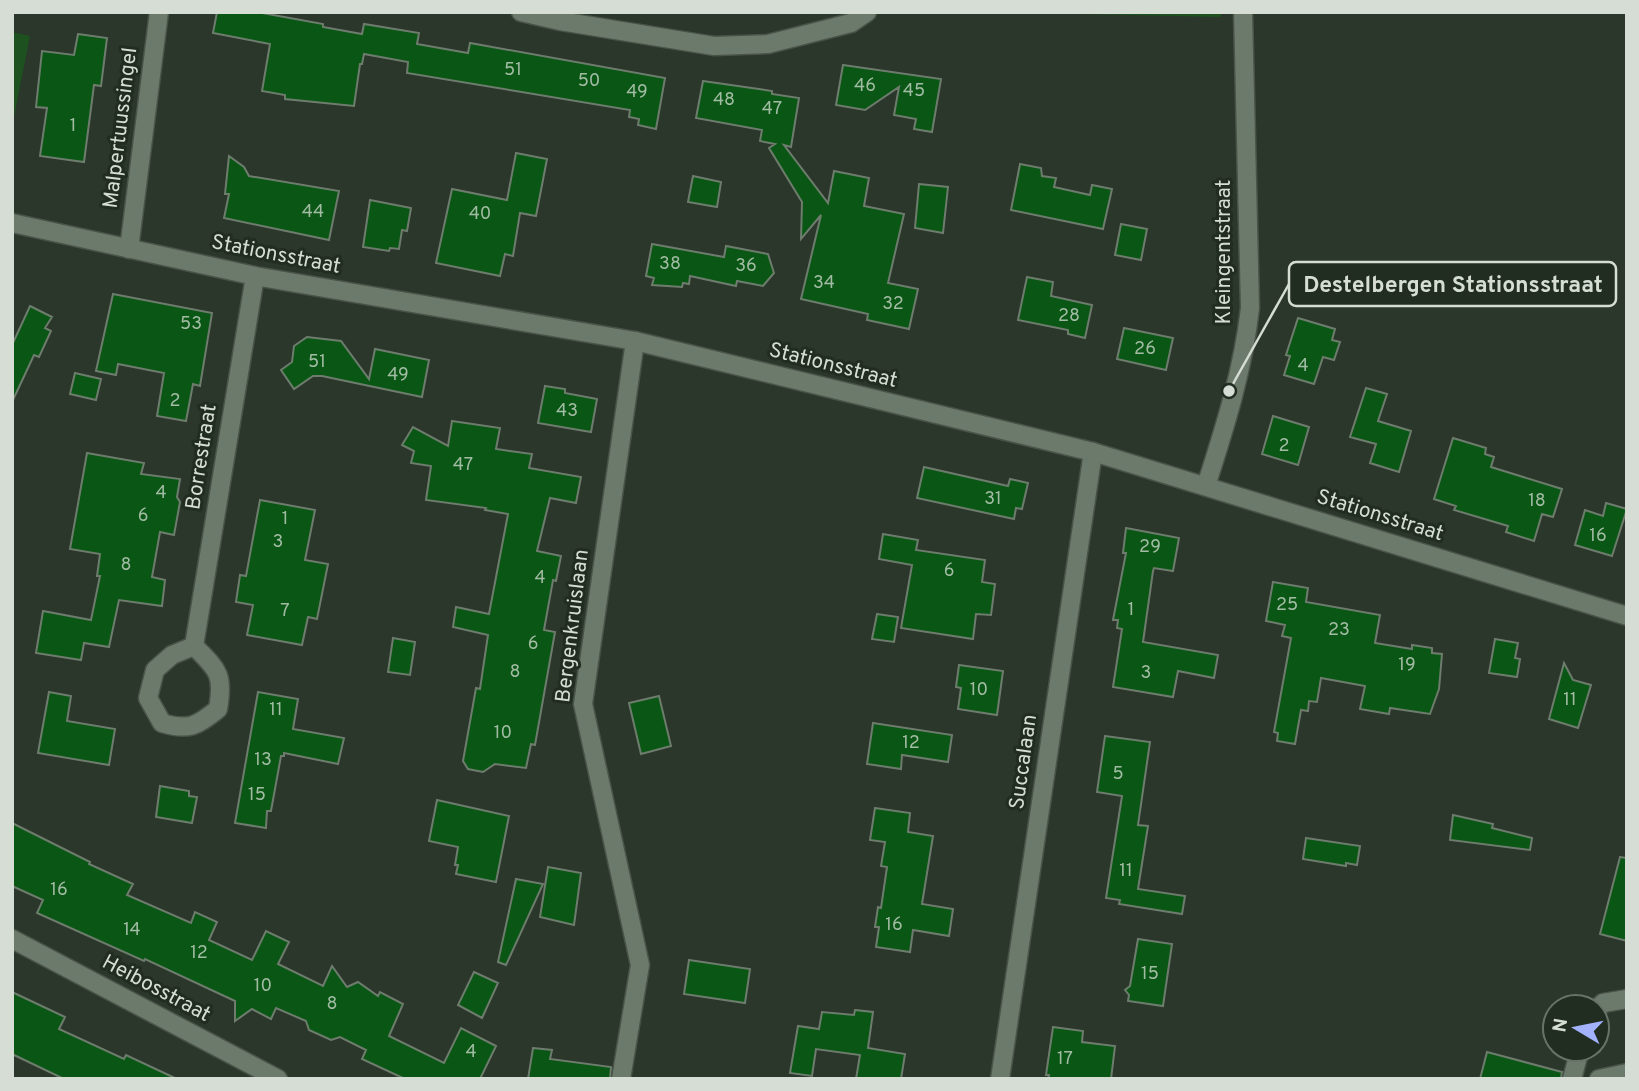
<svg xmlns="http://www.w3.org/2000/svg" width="1639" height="1091" viewBox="0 0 1639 1091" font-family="Overpass,sans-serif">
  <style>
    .green { fill: #1d5220 }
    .building { fill: #0a5715; stroke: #6d7c6d; stroke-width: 2 }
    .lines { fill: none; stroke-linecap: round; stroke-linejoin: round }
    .minor-casing { stroke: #495348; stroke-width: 21 }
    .tertiary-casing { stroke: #495348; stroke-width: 21 }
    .minor { stroke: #6b7a6a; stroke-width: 18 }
    .tertiary { stroke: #6b7a6a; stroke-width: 18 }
    .labels { text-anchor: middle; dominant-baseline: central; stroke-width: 6; stroke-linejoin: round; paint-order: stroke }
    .number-label { font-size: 18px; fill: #a2bca4 }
    .street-label { font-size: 21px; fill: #d5ddd4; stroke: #202d20 }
    .leader { fill: none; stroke: #d5ddd4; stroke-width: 2.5 }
    .callout-dot { fill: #d5ddd4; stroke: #202d20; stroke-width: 2.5 }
    .callout { fill: #202d20; stroke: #d5ddd4; stroke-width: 2.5 }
    .callout-label { font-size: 23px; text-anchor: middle; font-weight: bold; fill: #d5ddd4 }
  </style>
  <rect width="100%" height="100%" fill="#2a372a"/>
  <path class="green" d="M1037,12H1221V17L1037,13Z
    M12,32L30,36L12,127Z"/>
  <path class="building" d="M217,12H257L323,24V27L362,34L364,24L419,33L417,44L468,53L470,43L665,78L656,129L638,125L639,119L629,117L630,110L407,73L408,62L364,54L362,64H360L354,106L285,99V95L262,91L270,44L213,33Z
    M78,34L107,38L101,86L94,85L84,162L40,156L47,108L36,107L42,51L74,55Z
    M843,65L941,79L932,132L914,129L916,119L894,115L899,87L865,110L836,105Z
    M703,81L772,91V94L799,98L791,147L784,145L828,203L834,171L869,178L864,206L904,214L888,283L918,289L909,329L867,320L868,314L801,299L821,215L801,239L802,202L769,148L775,144L760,141L762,130L696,118Z
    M516,153L547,159L536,216L520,213L513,256L505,254L500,276L436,263L452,189L507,200Z
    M229,156L244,167L249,176L339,191L329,240L224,218L229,194H225Z
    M1020,164L1041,168L1042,176L1056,178L1054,187L1090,195L1092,185L1112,189L1103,229L1011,210Z
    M693,176L721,182L717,207L688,202Z
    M919,184L948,187L943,233L915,228Z
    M370,200L411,208L407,231L402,230L399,249L390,248L389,251L363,247Z
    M1121,224L1147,229L1141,260L1115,255Z
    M652,244L724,257L726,246L768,254L774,273L763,286L737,281L736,286L690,276L689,284L683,283L682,287L652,285L654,278L646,276Z
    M1027,277L1053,282L1051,296L1092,305L1085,338L1068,334V330L1018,320Z
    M113,294L212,313L200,386L193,384L186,421L157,416L164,373L118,364L116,375L96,371Z
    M30,306L52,317L45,328L51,331L39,357L34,355L12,402V345Z
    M1298,318L1335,329L1332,340L1340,342L1334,360L1323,357L1314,384L1284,375L1290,356L1286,355Z
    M1124,328L1173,338L1166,370L1117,359Z
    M307,337L341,341L369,379L375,349L429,360L422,397L322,376H313L294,389L281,370L292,362L294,346Z
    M75,373L101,379L96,400L70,394Z
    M545,386L565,389V393L597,399L591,432L538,423Z
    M1366,388L1387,394L1378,421L1411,431L1399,472L1370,463L1376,444L1350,437Z
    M1273,416L1309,427L1298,465L1262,454Z
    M452,421L500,428L496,449L532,454L529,468L581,477L576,503L550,498L537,551L561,556L556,581L553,580L544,630L555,632L535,745L531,744L526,768L495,764L483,772L468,769L463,761L476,688L480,689L488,635L453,627L456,607L489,614L508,514L485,510L486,508L426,500L431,466L411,463L414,451L402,445L413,427L448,446Z
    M1453,438L1486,448L1485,454L1494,457L1491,467L1562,489L1553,517L1542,514L1534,541L1506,532L1508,526L1454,510L1456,506L1434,499Z
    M87,453L144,463L141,474L180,479L177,497L180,502L174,535L160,532L152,577L165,580L162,606L119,600L109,647L84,643L81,660L36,653L43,611L91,620L100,576H97L100,554L70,549Z
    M924,467L1008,486L1010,479L1028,483L1022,509L1016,508L1014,519L917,498Z
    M260,500L315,510L305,560L328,564L317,619L308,617L302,645L247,635L253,605L236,602L240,575L246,576Z
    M1606,503L1627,509L1612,556L1575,545L1585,510L1603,516Z
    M1126,528L1179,538L1173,571L1154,568L1153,571L1143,642L1218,655L1214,678L1178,671L1173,697L1113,687L1122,629L1117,628L1118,620H1113L1126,553H1123Z
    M883,534L918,540L916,550L985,560L982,582L995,584L991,615L976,614L973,639L901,628L912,565L879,559Z
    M1273,582L1308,588L1306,602L1380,615L1375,643L1412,649V645L1432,648V653L1442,654L1439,689L1430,714L1390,708L1389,714L1360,709L1365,686L1321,678L1317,702L1309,701L1308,711L1301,710L1295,744L1277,741L1278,733L1274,732L1291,638L1282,636L1285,625L1266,621Z
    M877,614L898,617L894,642L872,639Z
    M393,638L415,642L410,675L388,672Z
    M1495,639L1518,643L1515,658L1520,659L1517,677L1489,673Z
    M1564,663L1573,680L1591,685L1578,728L1549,719Z
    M959,665L1003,671L997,715L958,709L961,688L956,687Z
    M49,692L71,696L67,721L115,729L109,765L38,753Z
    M258,692L298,699L293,729L344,738L338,764L284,753V756H281L271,811H267L266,828L235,823Z
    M659,696L671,746L641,754L629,703Z
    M873,723L952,735L948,762L902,755L901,769L867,764Z
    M1105,736L1150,742L1138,825L1148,826L1138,889L1185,896L1182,914L1119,904L1120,900L1106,898L1122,796L1097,792Z
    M160,786L189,791V796L197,797L192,823L156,817Z
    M437,800L509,816L496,882L456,874L458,865H455L458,847L429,841Z
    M875,808L910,813L908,832L933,836L922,904L953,909L949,936L913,930L910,952L876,947L879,927H875L878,907L881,908L887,867L881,866L885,842L870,840Z
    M1453,815L1493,824L1492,828L1532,838L1530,850L1450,840Z
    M12,823L90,862L89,864L133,884L127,895L191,923L195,912L217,922L209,940L252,960L266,931L289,942L278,964L323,986L332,966L347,987L358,982L378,996L380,992L403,1004L389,1036L444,1063L461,1028L496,1046L480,1079H405L362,1059L366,1050L340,1037L331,1040L309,1030L306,1021L276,1008L271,1019L252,1009L235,1021V1001L145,959L144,961L37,913L43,900L12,886Z
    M1306,838L1360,846L1357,865L1346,863V866L1303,859Z
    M1620,857L1627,858V941L1600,934Z
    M548,867L581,873L574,925L540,917Z
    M516,879L543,884L506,965L498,962Z
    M1138,939L1172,944L1163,1006L1128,1001L1129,995L1125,990L1130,986Z
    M689,960L750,969L745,1003L684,994Z
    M474,972L498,983L482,1018L458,1005Z
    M12,992L65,1017L59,1029L124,1059L126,1055L177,1079H64L12,1054Z
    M855,1010L873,1012L868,1048L905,1054L901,1079H856L860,1055L816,1049L812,1076L790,1073L798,1026L819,1029L822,1012L854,1015Z
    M1053,1027L1083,1031L1082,1042L1115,1046L1111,1079H1048L1049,1075H1046Z
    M533,1048L552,1050L550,1059L611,1067L610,1079H528Z
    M1487,1052L1562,1072L1561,1079H1480Z"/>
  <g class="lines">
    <g class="minor-casing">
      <path id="minor" d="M521,12L560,21L714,46L768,44L851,23L867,12
        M129,249L159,12
        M1206,486C1225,427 1243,370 1250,308L1243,12
        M194,646C218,670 224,674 218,709C197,726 189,731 162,723L148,698L155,670L172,655L194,646L255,276
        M12,939L278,1079
        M1597,1009L1603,1003L1627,999
        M621,1079L640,965L583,704L635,341
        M1000,1079L1093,452
        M1572,1079L1580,1049
        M1599,1079L1627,1073"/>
    </g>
    <g class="tertiary-casing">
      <path id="tertiary" d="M12,223L255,276L635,341L1093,452L1627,616"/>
    </g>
    <use href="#minor" class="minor"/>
    <use href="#tertiary" class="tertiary"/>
  </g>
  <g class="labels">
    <g class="number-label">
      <text x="513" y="70">51</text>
      <text x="589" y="81">50</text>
      <text x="865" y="86">46</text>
      <text x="914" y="91">45</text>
      <text x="637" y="92">49</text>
      <text x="724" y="100">48</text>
      <text x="772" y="109">47</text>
      <text x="73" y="126">1</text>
      <text x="313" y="212">44</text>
      <text x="480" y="214">40</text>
      <text x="670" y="264">38</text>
      <text x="746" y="266">36</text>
      <text x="824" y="283">34</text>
      <text x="893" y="304">32</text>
      <text x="1069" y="316">28</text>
      <text x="191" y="324">53</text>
      <text x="1145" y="349">26</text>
      <text x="317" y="362">51</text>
      <text x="1303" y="366">4</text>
      <text x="398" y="375">49</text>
      <text x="175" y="401">2</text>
      <text x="567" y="411">43</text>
      <text x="1284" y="446">2</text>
      <text x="463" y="465">47</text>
      <text x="161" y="493">4</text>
      <text x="993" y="499">31</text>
      <text x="1537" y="501">18</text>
      <text x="143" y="516">6</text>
      <text x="285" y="519">1</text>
      <text x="1598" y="536">16</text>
      <text x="278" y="542">3</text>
      <text x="1150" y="547">29</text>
      <text x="126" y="565">8</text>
      <text x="949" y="571">6</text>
      <text x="540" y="578">4</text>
      <text x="1287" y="605">25</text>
      <text x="1131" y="610">1</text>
      <text x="285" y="611">7</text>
      <text x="1339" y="630">23</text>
      <text x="533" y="644">6</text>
      <text x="1407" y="665">19</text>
      <text x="515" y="672">8</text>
      <text x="1146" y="673">3</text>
      <text x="979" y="690">10</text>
      <text x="1570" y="700">11</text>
      <text x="276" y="710">11</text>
      <text x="503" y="733">10</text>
      <text x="911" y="743">12</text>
      <text x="263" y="760">13</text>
      <text x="1118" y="774">5</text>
      <text x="257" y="795">15</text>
      <text x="1126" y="871">11</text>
      <text x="59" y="890">16</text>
      <text x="894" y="925">16</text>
      <text x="132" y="930">14</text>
      <text x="199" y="953">12</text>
      <text x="1150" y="974">15</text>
      <text x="263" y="986">10</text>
      <text x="332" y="1004">8</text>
      <text x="471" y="1052">4</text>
      <text x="1065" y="1059">17</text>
    </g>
    <g class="street-label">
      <text transform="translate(121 128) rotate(-83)">Malpertuussingel</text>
      <text transform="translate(1224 252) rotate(-90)">Kleingentstraat</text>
      <text transform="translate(276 255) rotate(11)">Stationsstraat</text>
      <text transform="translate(833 366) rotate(14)">Stationsstraat</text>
      <text transform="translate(202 457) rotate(-81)">Borrestraat</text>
      <text transform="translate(1380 516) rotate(17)">Stationsstraat</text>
      <text transform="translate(573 626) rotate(-83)">Bergenkruislaan</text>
      <text transform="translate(1024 762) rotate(-82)">Succalaan</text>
      <text transform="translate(156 989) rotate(28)">Heibosstraat</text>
    </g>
  </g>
  <path class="leader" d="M1229 391L1289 284"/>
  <circle class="callout-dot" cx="1229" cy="391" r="7"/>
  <rect class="callout" x="1289" y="262" width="327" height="44" rx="7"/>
  <g class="callout-label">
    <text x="1453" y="292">Destelbergen Stationsstraat</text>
  </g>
  <rect width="1639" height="1091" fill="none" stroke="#d5ddd4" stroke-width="28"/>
  <g transform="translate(1576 1028) rotate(280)"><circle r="33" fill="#202d20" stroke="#687368" stroke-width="2"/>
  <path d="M0-5L12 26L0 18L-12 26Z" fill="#a3b2fd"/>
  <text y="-10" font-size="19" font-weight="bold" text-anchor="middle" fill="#d5ddd4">N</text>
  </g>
</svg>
